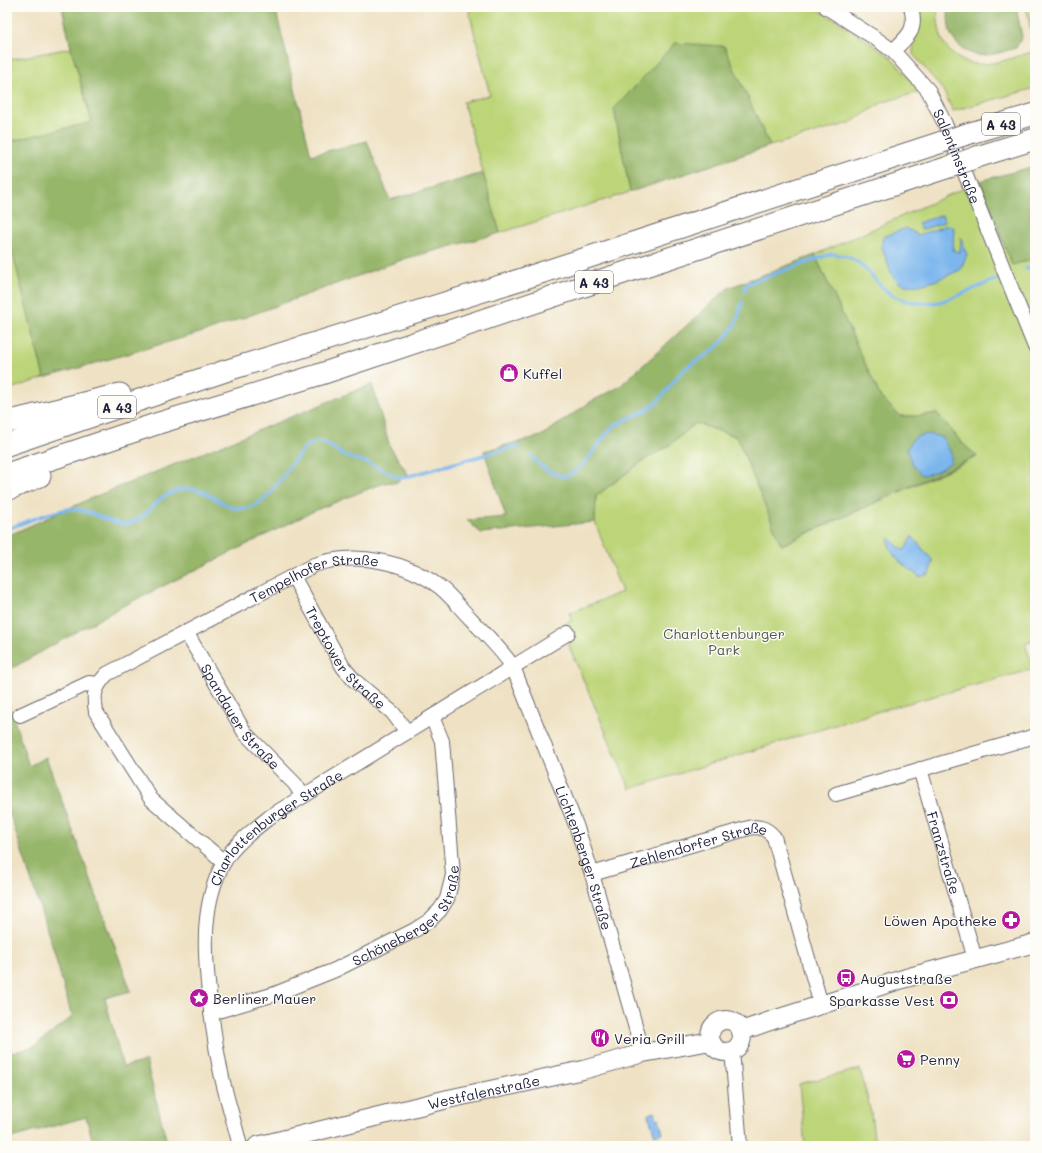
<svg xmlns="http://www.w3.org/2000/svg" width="1042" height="1153" viewBox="0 0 1042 1153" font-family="Mali,sans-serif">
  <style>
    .green { fill: #bdd579; stroke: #707c5a }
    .forest { fill: #96b669; stroke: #5c6c52 }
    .water { fill: #7cb6ed; stroke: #4f6c94 }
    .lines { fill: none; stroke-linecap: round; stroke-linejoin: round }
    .stream { stroke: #7cb6ed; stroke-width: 3.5 }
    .minor-casing { stroke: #6a656b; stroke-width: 16 }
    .major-casing { stroke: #6a656b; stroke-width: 20 }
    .highway-casing { stroke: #6a656b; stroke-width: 23 }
    .minor { stroke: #fff; stroke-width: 14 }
    .major { stroke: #fff; stroke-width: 18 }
    .highway { stroke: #fff; stroke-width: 21 }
    .highway-bridge-casing { stroke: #6a656b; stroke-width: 23; stroke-linecap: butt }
    .highway-bridge { stroke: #fff; stroke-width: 21 }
    .labels { text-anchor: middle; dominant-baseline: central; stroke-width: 3; stroke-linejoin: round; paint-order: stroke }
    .shield { fill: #fdfcf7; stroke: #646373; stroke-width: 1 }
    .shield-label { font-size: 13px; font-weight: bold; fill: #22223b }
    .street-label { font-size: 14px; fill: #22223b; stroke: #fdfcf7 }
    .poi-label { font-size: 14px; fill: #22223b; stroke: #fdfcf7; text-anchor: start }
    .park-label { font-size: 14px; fill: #50584e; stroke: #fdfcf7 }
  </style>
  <rect width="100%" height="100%" fill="#fdfcf7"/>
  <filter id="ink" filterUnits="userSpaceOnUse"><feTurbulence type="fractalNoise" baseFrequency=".025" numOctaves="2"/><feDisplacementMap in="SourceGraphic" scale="8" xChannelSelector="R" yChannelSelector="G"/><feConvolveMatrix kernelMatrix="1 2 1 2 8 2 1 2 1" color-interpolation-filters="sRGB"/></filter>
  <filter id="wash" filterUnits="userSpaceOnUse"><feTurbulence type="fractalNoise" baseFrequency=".012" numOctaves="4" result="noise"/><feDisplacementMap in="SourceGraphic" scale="16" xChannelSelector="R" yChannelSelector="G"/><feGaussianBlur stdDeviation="0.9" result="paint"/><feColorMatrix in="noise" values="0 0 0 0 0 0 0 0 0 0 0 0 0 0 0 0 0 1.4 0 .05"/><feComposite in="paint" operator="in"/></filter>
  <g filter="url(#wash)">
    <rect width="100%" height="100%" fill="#efe2c4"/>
    <path class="green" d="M468,7H814L856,33L893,59L920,92L883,102L850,123L770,146L724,46L614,109L630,192L500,233L463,102L490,95Z
      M916,7H937C938,18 938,33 944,43C965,79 1004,60 1035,51V88L953,111L943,90L913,54L914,41L919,27Z
      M1026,7H1035V35L1031,30Z
      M71,48L92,123L7,142V60Z
      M980,181L1012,265L1035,258V640L1025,644L1034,669L883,710L630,789L568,644L564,625L572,619L569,613L622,592L595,522L596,496L644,460L667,447L696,423L737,437L782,545L977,457L962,443L937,413L919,416H900L881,398L815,255Z
      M7,230L44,378L7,390Z
      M860,1069L871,1113L875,1146H805L799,1084Z"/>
    <path class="forest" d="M62,7H275L311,155L367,141L390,200L483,173L500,233L404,259L210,330L44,378L7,230V142L92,122L71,48Z
      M948,7H1016L1022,37L1016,48C997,53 980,61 963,49C957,44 952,39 950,32C948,24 948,15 948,7Z
      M675,43L724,46L770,146L630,192L614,109Z
      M1035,166V258L1012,265L980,181Z
      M815,255L881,398L900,416H919L937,413L962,443L977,456L781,545L737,437L696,423L667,447L644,460L596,496L595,522L481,533L467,520L506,517L484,451L541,436L592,401L619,387L728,288Z
      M372,384L390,447L408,474L395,483L389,482L373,487L314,511L121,607L7,671V536L94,497Z
      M7,698L29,766L46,757L131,991L105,998L123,1067L146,1061L168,1146H94L86,1117L11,1138L12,1146H7V1034L12,1053L35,1046L72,1017L52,945L7,805Z"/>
    <path class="water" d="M942,215L945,222L921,230L918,223Z
      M948,225L954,228L953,250L960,252L961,237L967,255L960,270C944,277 908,296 894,278C891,275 890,268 888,264C884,253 880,248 883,237L906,228L918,235Z
      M928,434L942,437L951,453V462C942,469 933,474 922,475L913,466L907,451C912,437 914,437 928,434Z
      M912,536L933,561L929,574L920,577C907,567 887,557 889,538C895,542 898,549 905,550Z
      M655,1112L657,1119L659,1118L663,1133L655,1135L648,1114Z"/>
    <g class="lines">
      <path class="stream" d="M1026,269L1035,266
        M745,291L746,284L831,254C858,255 865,269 882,287C896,302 921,305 939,302C945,301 951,298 957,296C971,290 985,284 999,278
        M531,456C538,464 552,476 564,476C583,475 599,438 613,427C624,418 639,416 651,407C665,397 672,380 685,369C691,363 699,360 705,356C724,343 739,325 742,302
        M7,529C23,523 39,516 56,512C60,511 66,509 70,509C91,508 114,528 131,523C143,519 148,510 157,502C166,494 180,487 193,489C214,491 226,515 251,507C278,498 297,442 316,442C328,441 335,451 345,456C352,459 359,460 366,462C377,467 388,472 399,478H402L516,446L519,448"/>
    </g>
  </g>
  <g filter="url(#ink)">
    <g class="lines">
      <g class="minor-casing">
        <g id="minor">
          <path id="s1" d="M826,7L875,38L893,51L928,90L945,124L1035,347"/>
          <path d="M893,51C909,35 917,31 911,7"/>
          <path id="s2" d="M293,576L343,667L354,680L393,713L407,732"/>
          <path id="s3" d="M186,632L245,733L295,784L303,796"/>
          <path d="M20,715L89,683L98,684"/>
          <path id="s4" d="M920,769L975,959"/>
          <path d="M836,794L1035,736"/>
          <path id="s5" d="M224,862L151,799L96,712C93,694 94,688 107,674L314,565C356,551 406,561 441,588C452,597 461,609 471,619C486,635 501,649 513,667L576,825L592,874L643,1053"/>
          <path id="s6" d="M592,874L752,827C762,827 767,829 774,837L821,1005"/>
          <path id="s7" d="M211,1013L275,994L335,970L415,930L429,921L440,910L447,899L453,875L442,741L432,717"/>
          <path d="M732,1050L740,1146"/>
          <path id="s8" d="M240,1146C235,1125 228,1103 223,1082C216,1052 212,1022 209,992C204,948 202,902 224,862C232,846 256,828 271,816L568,633"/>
        </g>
      </g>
      <g class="major-casing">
        <g id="major">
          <circle cx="726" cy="1036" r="16"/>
          <path d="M741,1031L776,1019L906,978L1035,943"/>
          <path id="s9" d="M257,1146L448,1099L583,1070L643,1053L711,1041"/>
        </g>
      </g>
      <g class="highway-casing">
        <path id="highway" d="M967,134L1035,114
          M977,157L1035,139
          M7,422L120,394
          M7,445L228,370L522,279L942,142
          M7,474L159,423L321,374L608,278L952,166
          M7,490L40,476"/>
      </g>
      <use href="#minor" class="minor"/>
      <use href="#major" class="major"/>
      <use href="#highway" class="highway"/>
      <g class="highway-bridge-casing">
        <path id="highway-bridge" d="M942,142L967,134
          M952,166L977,157"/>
      </g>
      <use href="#highway-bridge" class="highway-bridge"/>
    </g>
  </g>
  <defs>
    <g id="shop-disc" transform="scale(1)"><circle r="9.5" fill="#b5179e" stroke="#fdfcf7"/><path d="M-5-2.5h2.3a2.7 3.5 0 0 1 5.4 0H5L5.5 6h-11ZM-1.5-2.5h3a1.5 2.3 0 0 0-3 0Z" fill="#fff"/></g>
    <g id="pharmacy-disc" transform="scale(1)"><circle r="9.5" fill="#b5179e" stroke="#fdfcf7"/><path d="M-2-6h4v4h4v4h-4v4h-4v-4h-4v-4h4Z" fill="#fff"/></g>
    <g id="bus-disc" transform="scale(1)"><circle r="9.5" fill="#b5179e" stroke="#fdfcf7"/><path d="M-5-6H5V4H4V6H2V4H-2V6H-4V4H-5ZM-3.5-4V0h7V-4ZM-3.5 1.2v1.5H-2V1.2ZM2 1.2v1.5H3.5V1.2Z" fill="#fff"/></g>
    <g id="sight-disc" transform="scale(1)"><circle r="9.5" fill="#b5179e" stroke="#fdfcf7"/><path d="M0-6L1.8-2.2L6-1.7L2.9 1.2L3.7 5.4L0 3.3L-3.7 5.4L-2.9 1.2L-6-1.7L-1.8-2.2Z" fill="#fff"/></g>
    <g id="bank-disc" transform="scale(1)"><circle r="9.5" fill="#b5179e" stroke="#fdfcf7"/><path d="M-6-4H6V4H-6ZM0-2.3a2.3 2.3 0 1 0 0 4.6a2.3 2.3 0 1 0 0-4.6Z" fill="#fff"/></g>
    <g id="restaurant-disc" transform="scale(1)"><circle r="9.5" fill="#b5179e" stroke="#fdfcf7"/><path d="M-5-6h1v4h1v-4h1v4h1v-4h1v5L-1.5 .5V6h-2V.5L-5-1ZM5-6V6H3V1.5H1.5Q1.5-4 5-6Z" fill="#fff"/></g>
    <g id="supermarket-disc" transform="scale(1)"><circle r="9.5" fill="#b5179e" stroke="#fdfcf7"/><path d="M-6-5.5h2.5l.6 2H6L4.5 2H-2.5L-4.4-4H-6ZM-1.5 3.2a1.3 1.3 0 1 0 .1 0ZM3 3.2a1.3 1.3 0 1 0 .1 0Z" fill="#fff"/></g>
  </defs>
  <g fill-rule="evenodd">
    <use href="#shop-disc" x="509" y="373"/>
    <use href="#pharmacy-disc" x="1011" y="920"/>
    <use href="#bus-disc" x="846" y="978"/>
    <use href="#sight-disc" x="199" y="998"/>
    <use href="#bank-disc" x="949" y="1000"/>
    <use href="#restaurant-disc" x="600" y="1038"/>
    <use href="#supermarket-disc" x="906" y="1059"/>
  </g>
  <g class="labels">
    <g class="shield">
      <rect x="982" y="113" width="38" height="22" rx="3"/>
      <rect x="575" y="271" width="38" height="22" rx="3"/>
      <rect x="98" y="396" width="38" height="22" rx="3"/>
    </g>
    <g class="shield-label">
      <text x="1001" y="124">A 43</text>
      <text x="594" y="282">A 43</text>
      <text x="117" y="407">A 43</text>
    </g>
    <g class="street-label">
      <text stroke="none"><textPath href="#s1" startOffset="205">Salentinstraße</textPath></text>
      <text stroke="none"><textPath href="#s5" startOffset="472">Tempelhofer Straße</textPath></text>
      <text stroke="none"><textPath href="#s2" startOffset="98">Treptower Straße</textPath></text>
      <text stroke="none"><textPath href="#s3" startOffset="101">Spandauer Straße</textPath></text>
      <text stroke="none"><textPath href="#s8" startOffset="352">Charlottenburger Straße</textPath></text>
      <text stroke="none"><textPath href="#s6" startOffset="111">Zehlendorfer Straße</textPath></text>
      <text stroke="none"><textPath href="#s4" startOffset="87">Franzstraße</textPath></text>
      <text stroke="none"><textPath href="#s5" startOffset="920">Lichtenberger Straße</textPath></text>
      <text stroke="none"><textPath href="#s7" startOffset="226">Schöneberger Straße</textPath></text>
      <text stroke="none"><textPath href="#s9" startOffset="233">Westfalenstraße</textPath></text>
    </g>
    <g class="poi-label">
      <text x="523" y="373">Kuffel</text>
      <text x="997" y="920" text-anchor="end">Löwen Apotheke</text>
      <text x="860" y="978">Auguststraße</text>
      <text x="213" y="998">Berliner Mauer</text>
      <text x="935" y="1000" text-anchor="end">Sparkasse Vest</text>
      <text x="614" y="1038">Veria Grill</text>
      <text x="920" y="1059">Penny</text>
    </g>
    <g class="park-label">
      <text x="724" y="633">Charlottenburger<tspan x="724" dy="16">Park</tspan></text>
    </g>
  </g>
  <rect width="1042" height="1153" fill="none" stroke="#fdfcf7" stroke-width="24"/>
</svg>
